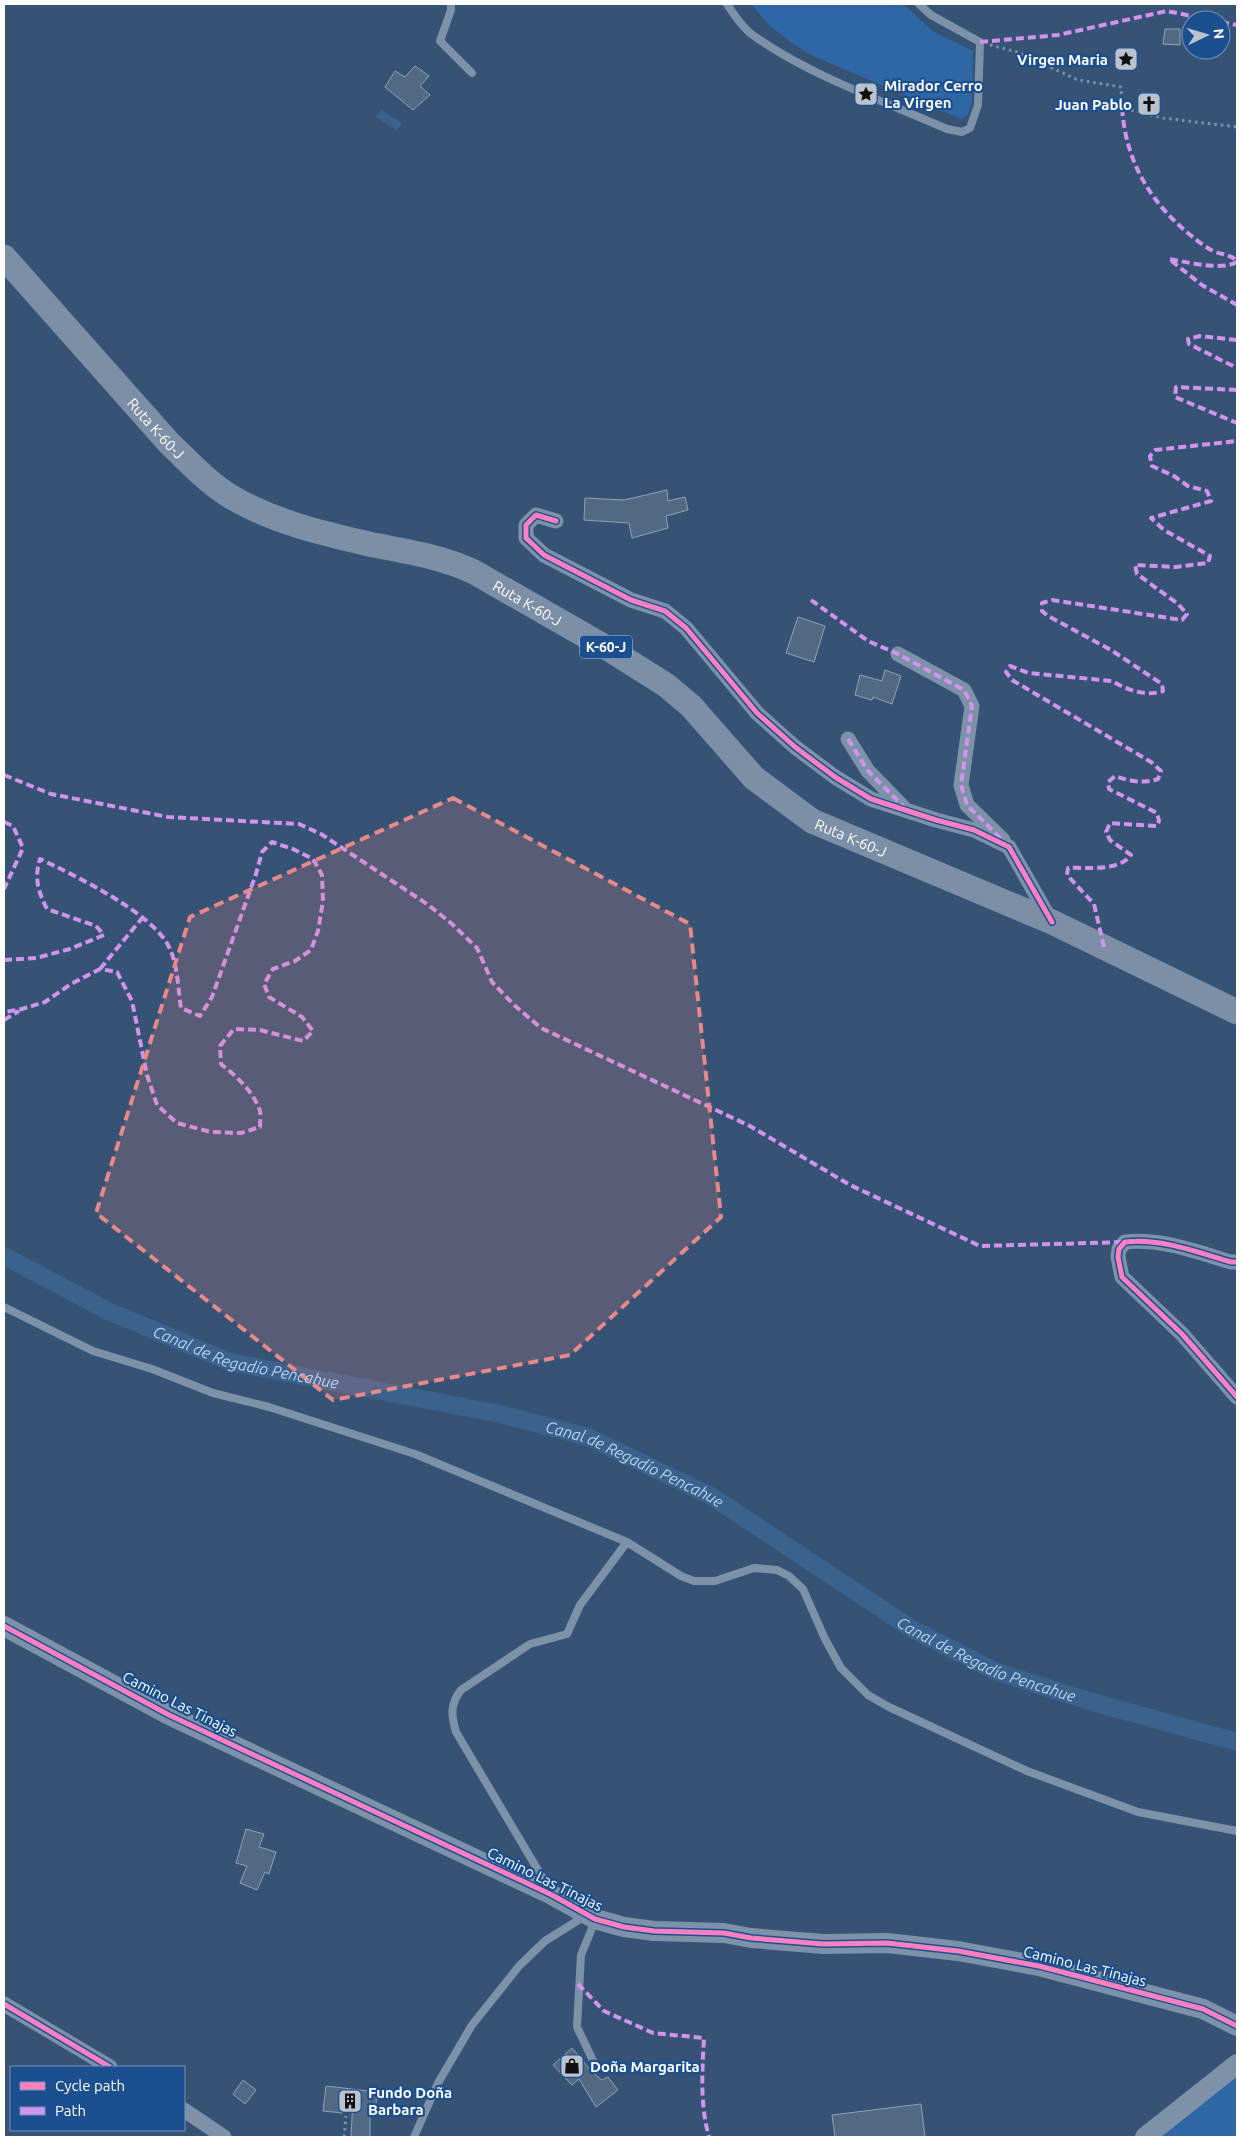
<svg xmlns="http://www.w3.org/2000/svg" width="1241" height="2141" viewBox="0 0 1241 2141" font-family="Ubuntu,sans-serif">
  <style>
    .green { fill: #2f66a5 }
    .water { fill: #3b618d }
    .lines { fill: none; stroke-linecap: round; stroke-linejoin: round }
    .canal { stroke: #3b618d; stroke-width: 18 }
    .building { fill: #526984; stroke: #92a2b6 }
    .path { stroke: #7d92a8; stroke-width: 3; stroke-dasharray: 2.5 4; stroke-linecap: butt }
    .service { stroke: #7d92a8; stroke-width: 8 }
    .minor { stroke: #7d92a8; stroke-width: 15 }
    .tertiary { stroke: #7d92a8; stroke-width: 20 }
    .primary { stroke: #7d8ea7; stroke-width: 25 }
    .quiet { stroke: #d193ec; stroke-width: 4; stroke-dasharray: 8 4; stroke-linecap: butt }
    .cycleway-casing { stroke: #1b4f8f; stroke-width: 8 }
    .cycleway { stroke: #ff80c0; stroke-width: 5 }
    .marked { fill: #e88989; fill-opacity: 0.2; stroke: #e88989; stroke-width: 4; stroke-dasharray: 10 6; stroke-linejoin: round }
    .labels { text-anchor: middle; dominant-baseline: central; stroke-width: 4.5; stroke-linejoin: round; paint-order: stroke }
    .shield { fill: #1b4f8f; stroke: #bbcadd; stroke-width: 1 }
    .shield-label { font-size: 14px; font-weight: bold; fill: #fff }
    .poi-label { font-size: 15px; font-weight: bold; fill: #fff; stroke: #1b4f8f; text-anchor: start }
    .street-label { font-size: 15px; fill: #fff; stroke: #1b4f8f }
    .water-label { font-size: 16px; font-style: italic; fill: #b5d3f5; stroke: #1b4f8f }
  </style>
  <rect width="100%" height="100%" fill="#365274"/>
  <path class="green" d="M751,4H903L934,32L973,51L972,103L968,115L961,119L813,56L790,42L769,25Z
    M1237,2069V2137H1160Z"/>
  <path class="water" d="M381,110L402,123L397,131L376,117Z"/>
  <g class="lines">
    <path class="canal" id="s1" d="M4,1256L108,1311L230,1362L500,1414L588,1437L711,1496L912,1629L995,1671L1089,1701L1237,1742"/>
  </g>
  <path class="building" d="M1165,29H1180V45L1163,44Z
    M415,66L429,76L420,86L430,95L413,110L385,87L395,71L405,77Z
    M667,490L668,501L685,497L688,510L666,516L668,528L632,538L629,523L584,520L585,498L624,500Z
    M798,617L825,626L814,662L786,653Z
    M885,670L901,676L892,704L873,697L872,700L855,695L860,675L882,681Z
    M246,1829L264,1834L259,1847L276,1852L269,1874L265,1872L257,1890L240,1883L247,1866L236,1863Z
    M572,2048L593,2073L602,2080L608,2077L618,2090L596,2107L579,2079L572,2085L553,2065Z
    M243,2080L256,2090L245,2104L233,2094Z
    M326,2086L377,2092L375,2116H370V2137H351L353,2098L343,2113L323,2111Z
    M921,2104L925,2137H835L832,2115Z"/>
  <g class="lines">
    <path class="path" d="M990,45L1017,52L1078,80L1121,87L1122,108L1163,118L1237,127
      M344,2137L346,2116"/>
    <path class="service" d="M451,4V10L440,41L472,73
      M727,4C735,16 744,30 757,38C811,76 886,102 947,129L962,132L970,128L978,105L980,42L931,15L919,4
      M4,1307L93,1351L152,1369L213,1393L269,1407L415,1454L627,1542L681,1576L694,1581H715L754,1568L777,1570L789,1576L803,1589L825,1639L841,1668L868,1695L889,1707L1027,1771L1138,1812L1237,1831
      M548,1887L456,1732C451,1715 450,1704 461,1690L530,1644L567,1634L580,1605L627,1542
      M595,1921L581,1955L577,2027L597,2069
      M414,2137L438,2083L472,2025L519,1966L545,1941L585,1916"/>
    <path class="minor" d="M556,521L536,515L526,525V538L544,555L631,600L665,611L686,628L757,713L795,747L835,777L871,799L936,820L974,830L1009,847L1051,921
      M898,654L964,690L972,706L961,785L967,805L1003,840
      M848,739L868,771L904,808
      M1237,1262H1231C1197,1252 1161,1238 1125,1242L1119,1249L1118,1257L1122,1277L1182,1334L1237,1397
      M4,2004L110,2067
      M184,2110L224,2137"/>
    <path class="tertiary" d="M4,1626L169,1715L552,1895L595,1919L624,1927L654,1931L724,1933L751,1938L823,1944L887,1943L958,1951L1039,1966L1203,2009L1237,2026
      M1145,2137L1237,2064"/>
    <path class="primary" id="s2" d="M4,257L169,443C189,462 209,484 233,498C275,522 321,533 369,544C404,551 441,556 474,572L612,651L666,685L691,706L754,778L812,821L1052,922L1237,1012"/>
    <path class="quiet" d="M1221,22L1237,25
      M980,42L1058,35L1167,11L1211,20
      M1122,108C1126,163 1151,204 1194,238C1199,242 1207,248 1213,251C1222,255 1230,254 1237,261
      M1237,262C1221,271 1187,262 1169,259L1202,285L1237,305
      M1237,340L1200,336L1188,339L1189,344L1237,368
      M1237,390L1176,387L1175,397L1237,423
      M811,600L868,641L898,654L964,690L972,706L961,785L967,805L1002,840
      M848,739L868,771L904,807
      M4,775L51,794L168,817L299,824L321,834L427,904L451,923L477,948L492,982L514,1005L541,1028L750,1126L850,1185L980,1246L1125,1242
      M4,822L13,826L23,848L4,889
      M1104,947L1094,904L1067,875L1068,868C1088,867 1118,872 1131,855L1110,840L1106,832L1110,823L1157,826L1159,821L1157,813L1109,789L1108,782L1115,776C1129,781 1143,784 1158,779L1161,771L1151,762L1012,680L1006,672L1010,666L1029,673L1112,681C1127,690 1146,697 1163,691L1162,684L1111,650L1048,616L1042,611V603L1052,600L1182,620L1187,614L1178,604L1137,574L1135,565L1176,567L1208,563L1210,556L1164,530L1151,518L1211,501L1207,491L1188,486L1174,476L1152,466L1150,456L1155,450L1237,441
      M4,960L36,958L70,949L104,935L96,926L47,909C38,891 34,878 40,859C74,875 153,913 169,947C178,965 178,989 181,1008L200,1016L212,997L256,874L262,852L272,842L293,849L313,859L322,875L323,901L318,931L311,950L295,961L273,969L264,984L269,997L302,1017L313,1031L303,1041L260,1030L234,1029L220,1046L221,1064C236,1076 254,1092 260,1111C261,1115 260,1122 260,1127L241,1133L211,1132L177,1123L157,1105L147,1075L132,1001L117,972L100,969L71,984L45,1002L22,1009L4,1012
      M100,969L143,917
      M4,1020L19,1011
      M578,1984L604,2011L653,2033L704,2038C702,2072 700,2105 709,2137"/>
    <g class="cycleway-casing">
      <path id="cycleway" d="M556,521L536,515L526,525V538L544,555L631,600L665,611L686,628L757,713L795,747L835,777L871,799L936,820L974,830L1009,847L1052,922
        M1237,1262H1231C1197,1252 1161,1238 1125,1242L1119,1249L1118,1257L1122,1277L1182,1334L1237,1397
        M4,1626L169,1715L552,1895L595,1919L624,1927L654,1931L724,1933L751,1938L823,1944L887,1943L958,1951L1039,1966L1203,2009L1237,2026
        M4,2004L110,2067"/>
    </g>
    <use href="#cycleway" class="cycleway"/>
  </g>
  <path class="marked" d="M453,798L690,924L721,1217L570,1355L333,1400L96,1213L190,917Z"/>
  <defs>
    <g id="sight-square" transform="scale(1.25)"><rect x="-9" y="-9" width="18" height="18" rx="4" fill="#b9c2ce" stroke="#1b4f8f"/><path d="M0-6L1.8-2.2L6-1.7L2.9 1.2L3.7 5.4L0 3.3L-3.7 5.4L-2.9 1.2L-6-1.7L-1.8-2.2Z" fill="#111"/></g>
    <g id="church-square" transform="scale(1.25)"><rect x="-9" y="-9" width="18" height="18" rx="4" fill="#b9c2ce" stroke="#1b4f8f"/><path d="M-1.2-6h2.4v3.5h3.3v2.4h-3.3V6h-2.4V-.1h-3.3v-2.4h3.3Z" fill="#111"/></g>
    <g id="shop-square" transform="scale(1.25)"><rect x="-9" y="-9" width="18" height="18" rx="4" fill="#b9c2ce" stroke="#1b4f8f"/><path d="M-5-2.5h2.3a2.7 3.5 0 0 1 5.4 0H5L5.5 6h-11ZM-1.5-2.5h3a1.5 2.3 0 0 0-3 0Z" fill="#111"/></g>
    <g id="building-square" transform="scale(1.25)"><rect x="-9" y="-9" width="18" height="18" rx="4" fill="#b9c2ce" stroke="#1b4f8f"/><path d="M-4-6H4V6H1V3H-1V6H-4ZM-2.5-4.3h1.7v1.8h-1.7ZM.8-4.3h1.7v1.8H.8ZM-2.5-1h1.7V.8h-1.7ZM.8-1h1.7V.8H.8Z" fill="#111"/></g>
  </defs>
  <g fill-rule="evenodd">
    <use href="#sight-square" x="1126" y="59"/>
    <use href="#sight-square" x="866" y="94"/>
    <use href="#church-square" x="1149" y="104"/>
    <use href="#shop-square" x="572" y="2066"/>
    <use href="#building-square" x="350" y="2101"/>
  </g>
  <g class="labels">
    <rect class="shield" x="580" y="635.5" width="52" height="23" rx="4"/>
    <g class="shield-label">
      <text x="606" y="647">K-60-J</text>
    </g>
    <g class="poi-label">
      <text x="1108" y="59" text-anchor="end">Virgen Maria</text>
      <text x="884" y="85">Mirador Cerro<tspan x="884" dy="17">La Virgen</tspan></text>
      <text x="1132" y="104" text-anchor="end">Juan Pablo</text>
      <text x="590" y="2066">Doña Margarita</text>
      <text x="368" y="2092">Fundo Doña<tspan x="368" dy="17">Barbara</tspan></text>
    </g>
    <g class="street-label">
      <text stroke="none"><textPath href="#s2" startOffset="229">Ruta K-60-J</textPath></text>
      <text stroke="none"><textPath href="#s2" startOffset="648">Ruta K-60-J</textPath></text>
      <text stroke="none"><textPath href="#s2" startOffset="1052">Ruta K-60-J</textPath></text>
      <text transform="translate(180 1704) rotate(27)">Camino Las Tinajas</text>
      <text transform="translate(545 1879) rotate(26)">Camino Las Tinajas</text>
      <text transform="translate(1085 1966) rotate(14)">Camino Las Tinajas</text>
    </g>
    <g class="water-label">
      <text stroke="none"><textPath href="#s1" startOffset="264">Canal de Regadío Pencahue</textPath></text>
      <text stroke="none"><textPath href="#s1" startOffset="669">Canal de Regadío Pencahue</textPath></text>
      <text stroke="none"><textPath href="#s1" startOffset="1074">Canal de Regadío Pencahue</textPath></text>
    </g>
  </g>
  <rect width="1241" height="2141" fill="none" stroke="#ffffff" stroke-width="10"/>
  <rect x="10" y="2066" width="175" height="65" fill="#1b4f8f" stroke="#7695bc"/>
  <rect x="20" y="2082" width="25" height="8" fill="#ff80c0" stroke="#7695bc"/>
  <text x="55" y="2091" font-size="15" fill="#ffffff">Cycle path</text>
  <rect x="20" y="2107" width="25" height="8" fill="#d193ec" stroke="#7695bc"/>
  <text x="55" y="2116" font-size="15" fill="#ffffff">Path</text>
  <g transform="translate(1206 35) rotate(85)"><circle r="24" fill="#1b4f8f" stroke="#7695bc"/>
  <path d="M0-4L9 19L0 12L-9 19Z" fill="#b9c2ce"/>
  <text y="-8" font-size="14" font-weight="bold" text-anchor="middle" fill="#ffffff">N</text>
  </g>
</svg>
